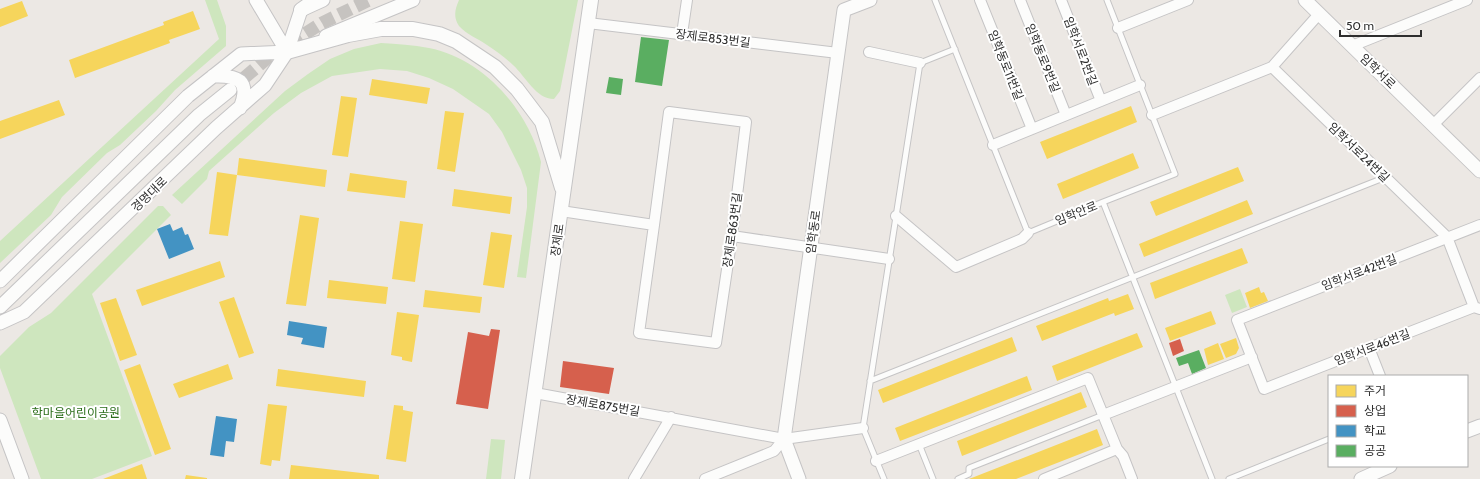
<svg xmlns="http://www.w3.org/2000/svg" width="1480" height="479" viewBox="0 0 1480 479" font-family="Cabin,'Noto Sans KR',sans-serif">
  <style>
    .green { fill: #cee6be }
    .homes { fill: #f6d55c }
    .shops { fill: #d6604d }
    .schools { fill: #4393c3 }
    .public { fill: #5aae61 }
    .lines { fill: none; stroke-linecap: round; stroke-linejoin: round }
    .tertiary-tunnel { stroke: #c6c3c0; stroke-width: 13; stroke-dasharray: 13 6; stroke-linecap: butt }
    .service-casing { stroke: #c5c4c5; stroke-width: 7 }
    .minor-casing { stroke: #c5c4c5; stroke-width: 12 }
    .tertiary-casing { stroke: #c5c4c5; stroke-width: 15 }
    .secondary-casing { stroke: #c5c4c5; stroke-width: 16 }
    .service { stroke: #fcfcfb; stroke-width: 5 }
    .minor { stroke: #fcfcfb; stroke-width: 10 }
    .tertiary { stroke: #fcfcfb; stroke-width: 13 }
    .secondary { stroke: #fcfcfb; stroke-width: 14 }
    .labels { text-anchor: middle; dominant-baseline: central; stroke-width: 4; stroke-linejoin: round; paint-order: stroke }
    .street-label { font-size: 12px; fill: #2e2e2e; stroke: #fff }
    .park-label { font-size: 12px; fill: #2c6e1b; stroke: #fff }
  </style>
  <rect width="100%" height="100%" fill="#ece8e4"/>
  <path class="green" d="M205,0H217L226,26V46L175,90L156,111L120,145L107,153L62,197L51,215L0,263V241L219,39Z
    M459,0H578L560,91L554,99C536,99 526,77 513,65C506,58 496,51 487,45C477,38 467,35 459,26C453,17 455,9 459,0Z
    M381,43C397,44 413,45 429,48C484,59 528,110 541,162L526,278L517,277L527,207V188L521,170L502,132L489,114L453,89L429,78L407,71L380,69L332,76L301,93L274,113L209,171L207,179L182,204L172,195L285,91L308,74L330,59L354,49Z
    M158,206H163L171,215L92,294L152,456L92,479H41L0,368V356L29,327L51,313Z
    M1240,289L1247,307L1232,313L1225,295Z
    M491,439L505,440L501,479H486Z"/>
  <path class="homes" d="M22,1L28,16L0,27V9Z
    M193,11L200,29L169,40L170,43L75,78L69,60L164,25L163,22Z
    M372,79L430,88L427,104L369,95Z
    M341,96L357,98L348,157L332,155Z
    M59,100L65,115L0,139V121Z
    M1131,106L1137,122L1047,159L1040,142Z
    M445,111L464,113L455,172L437,169Z
    M1133,153L1139,168L1063,199L1057,184Z
    M239,158L327,170L325,187L237,175Z
    M1238,167L1244,181L1156,216L1150,202Z
    M217,172L237,175L228,236L209,234Z
    M350,173L407,181L405,198L347,191Z
    M454,189L512,197L510,214L452,206Z
    M1247,200L1253,214L1144,257L1139,244Z
    M300,215L319,218L306,306L286,304Z
    M400,221L423,224L415,282L392,279Z
    M491,232L512,235L504,288L483,285Z
    M1242,248L1248,263L1155,299L1150,283Z
    M220,261L225,277L142,306L136,290Z
    M329,280L388,287L386,304L327,298Z
    M1259,287L1261,293L1264,292L1268,301L1250,308L1245,293Z
    M425,290L482,297L480,313L423,307Z
    M1128,294L1134,309L1115,316L1114,313L1042,341L1036,326L1108,298L1109,301Z
    M234,297L254,353L239,358L219,302Z
    M116,298L137,355L120,361L100,303Z
    M1211,311L1216,324L1170,341L1165,328Z
    M397,312L419,315L412,362L402,360V357L391,355Z
    M1137,333L1143,347L1057,381L1052,366Z
    M1012,337L1017,351L883,403L878,390Z
    M1236,338L1239,348L1236,354L1226,358L1220,344Z
    M1218,343L1224,359L1208,365L1204,349Z
    M140,364L171,449L155,455L124,370Z
    M228,364L233,379L179,398L173,384Z
    M278,369L366,381L364,397L276,386Z
    M1027,376L1032,390L900,441L895,428Z
    M1081,392L1087,407L962,456L957,441Z
    M268,404L287,406L280,461L272,460L271,466L260,464Z
    M394,405L403,406V410L413,412L406,462L386,459Z
    M1097,429L1103,445L1016,479H969Z
    M142,464L147,479H103Z
    M291,465L379,475V479H289Z
    M186,475L207,478V479H185Z"/>
  <path class="shops" d="M491,329L500,330L488,409L456,404L468,332L489,336Z
    M1180,339L1184,351L1173,356L1169,343Z
    M563,361L614,368L609,394L560,387Z"/>
  <path class="schools" d="M170,224L173,231L182,227L185,235L188,234L194,249L169,259L157,229Z
    M289,321L327,327L324,348L301,344L303,338L287,335Z
    M216,416L237,419L234,442L226,441L224,457L210,455Z"/>
  <path class="public" d="M641,37L669,40L662,86L635,82Z
    M609,77L623,79L621,95L606,93Z
    M1199,350L1206,368L1192,374L1188,363L1179,366L1176,358Z"/>
  <g class="lines">
    <path class="tertiary-tunnel" d="M230,90L271,55L322,23L369,0"/>
    <g class="service-casing">
      <path id="service" d="M935,0L1028,233L1103,202L1212,479
        M1103,202L1175,174L1107,0
        M870,381L1386,177
        M919,444L933,479
        M884,479L863,428L920,63L955,49
        M958,479L969,474V468L1103,415
        M1229,479L1329,439"/>
    </g>
    <g class="minor-casing">
      <path id="minor" d="M980,0L1032,129
        M1020,0L1066,115
        M1061,0L1101,101
        M588,23L838,53
        M1118,28L1188,0
        M682,34L687,0
        M1352,46L1467,0
        M869,52L920,63
        M1272,67L1447,237L1474,307
        M1152,115L1272,67L1319,14
        M1433,125L1480,78
        M993,145L1140,85
        M561,211L654,225L639,333L716,343L732,236L746,122L669,112L654,225
        M896,216L956,267L1022,239L1028,233
        M1480,225L1237,320L1264,389L1474,307L1480,309
        M732,236L889,259
        M1369,348L1380,376
        M535,393L784,439L863,428
        M1103,415L1252,357
        M876,461L1088,378L1117,449
        M634,479L671,417
        M705,479L774,451L784,439
        M1044,479L1117,449L1123,456L1132,479"/>
    </g>
    <g class="tertiary-casing">
      <path id="tertiary" d="M256,0L287,52
        M1305,0L1480,171
        M326,36L413,0
        M213,76C238,75 251,80 240,108
        M0,281L188,96L241,54L287,52L297,48
        M0,307L199,115L230,90
        M0,323L24,312L216,128L265,85L287,52L301,10L323,0
        M0,420L22,479
        M1467,431L1480,426
        M799,479L784,439L844,10L870,0
        M1361,479L1390,466"/>
    </g>
    <g class="secondary-casing">
      <path id="secondary" d="M301,10L315,0
        M287,52L348,35L381,29H413L439,34L456,41L495,67L517,89L542,122L562,188
        M522,479L591,0"/>
    </g>
    <use href="#service" class="service"/>
    <use href="#minor" class="minor"/>
    <use href="#tertiary" class="tertiary"/>
    <use href="#secondary" class="secondary"/>
  </g>
  <g class="labels">
    <g class="street-label">
      <text transform="translate(713 38) rotate(7)">장제로853번길</text>
      <text transform="translate(1081 51) rotate(69)">임학서로2번길</text>
      <text transform="translate(1043 58) rotate(68)">임학동로9번길</text>
      <text transform="translate(1006 65) rotate(68)">임학동로11번길</text>
      <text transform="translate(1378 71) rotate(44)">임학서로</text>
      <text transform="translate(1359 152) rotate(44)">임학서로24번길</text>
      <text transform="translate(149 194) rotate(-44)">경명대로</text>
      <text transform="translate(1076 213) rotate(-22)">임학안로</text>
      <text transform="translate(732 230) rotate(-82)">장제로863번길</text>
      <text transform="translate(813 232) rotate(-82)">임학동로</text>
      <text transform="translate(557 240) rotate(-82)">장제로</text>
      <text transform="translate(1359 272) rotate(-21)">임학서로42번길</text>
      <text transform="translate(1372 347) rotate(-21)">임학서로46번길</text>
      <text transform="translate(603 405) rotate(10)">장제로875번길</text>
    </g>
    <g class="park-label">
      <text x="76" y="412">학마을어린이공원</text>
    </g>
  </g>
  <rect x="1328" y="375" width="140" height="92" fill="#ffffff" stroke="#ababab"/>
  <rect x="1336" y="385" width="20" height="12" fill="#f6d55c" stroke="#ababab"/>
  <text x="1364" y="395" font-size="12" fill="#2e2e2e">주거</text>
  <rect x="1336" y="405" width="20" height="12" fill="#d6604d" stroke="#ababab"/>
  <text x="1364" y="415" font-size="12" fill="#2e2e2e">상업</text>
  <rect x="1336" y="425" width="20" height="12" fill="#4393c3" stroke="#ababab"/>
  <text x="1364" y="435" font-size="12" fill="#2e2e2e">학교</text>
  <rect x="1336" y="445" width="20" height="12" fill="#5aae61" stroke="#ababab"/>
  <text x="1364" y="455" font-size="12" fill="#2e2e2e">공공</text>
  <path d="M1340 30v6h81v-6" fill="none" stroke="#2e2e2e" stroke-width="2"/>
  <text x="1346" y="30" font-size="12" fill="#2e2e2e" stroke="#ffffff" stroke-width="3" paint-order="stroke">50 m</text>
</svg>
